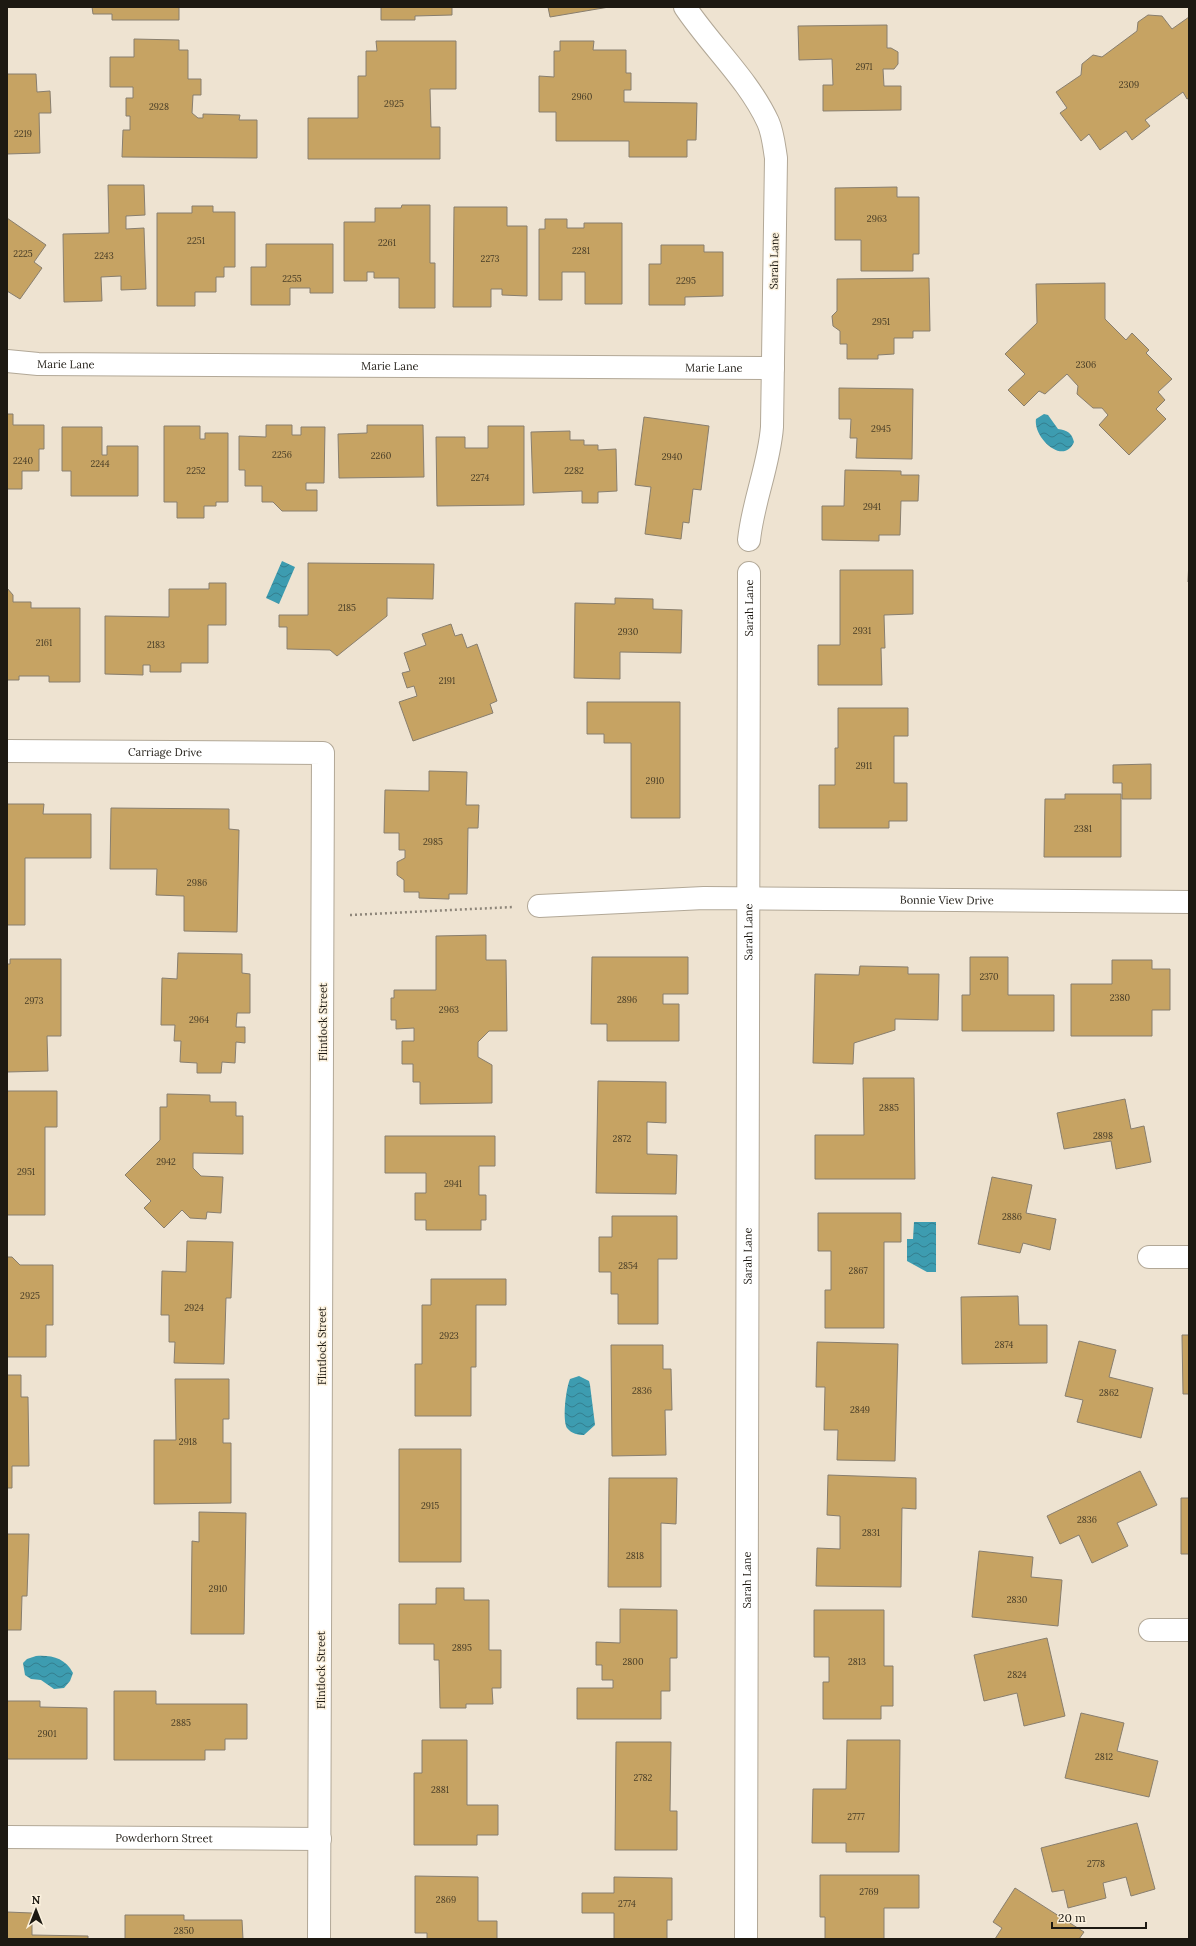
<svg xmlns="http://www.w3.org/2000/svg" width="1196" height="1946" viewBox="0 0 1196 1946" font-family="Lora,serif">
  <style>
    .water { fill: url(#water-waves) }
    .building { fill: #c6a363; stroke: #887e6e }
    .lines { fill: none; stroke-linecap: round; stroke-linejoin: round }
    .minor-casing { stroke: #b2a897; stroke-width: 24 }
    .path { stroke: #8e867a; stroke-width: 2.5; stroke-dasharray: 2 3; stroke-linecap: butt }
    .minor { stroke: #fff; stroke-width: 22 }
    .labels { text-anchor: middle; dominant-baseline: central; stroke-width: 3; stroke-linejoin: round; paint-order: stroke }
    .number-label { font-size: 9px; fill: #473c26 }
    .street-label { font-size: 11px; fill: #1d1912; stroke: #fbf1de }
  </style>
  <defs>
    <pattern id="water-waves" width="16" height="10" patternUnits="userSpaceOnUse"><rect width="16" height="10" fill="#3d9cb0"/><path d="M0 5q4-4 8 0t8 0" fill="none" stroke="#337e8e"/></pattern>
  </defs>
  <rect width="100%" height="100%" fill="#eee3d1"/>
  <path class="water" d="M1044,414L1048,415L1058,429C1067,430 1072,433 1074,442C1064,466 1033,438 1036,419Z
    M282,561L295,567L279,604L266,598Z
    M914,1222H936V1272H927L907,1261V1239H913Z
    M579,1376L589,1381L590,1385L595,1425L584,1435C578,1435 572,1434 567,1428C562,1420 566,1388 570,1379Z
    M36,1656C52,1655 65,1658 73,1673L70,1681L64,1688L54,1689L41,1680L31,1679L25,1675L23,1663L27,1659Z"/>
  <path class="building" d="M92,7H179V20H112V14H93Z
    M381,7H452V15L415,16V20H381Z
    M548,7H609L550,17Z
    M1148,15L1162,16L1172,29L1189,17V98L1187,99L1183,92L1145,120L1150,126L1132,140L1126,131L1100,150L1089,134L1081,141L1060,113L1067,108L1056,92L1081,75L1082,64L1093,55L1102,57L1137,31L1138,22Z
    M887,25V48H891L898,52V64L894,69H883L884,86H901V110L823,111V85H833L832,59L799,60L798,26Z
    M134,39L179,40V50H188V79H201V95H193L192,113L198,118H203V114L240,115L239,120H257V158L122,157L123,130H130V116H126V98H133V87H110V57H134Z
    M376,41H456V89H430L431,127H440V159H308V118H358V76H366V51H377Z
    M560,41H594L593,50H626V73H631V90H624V102L697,103L696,140H687V157H629V141H556V112H539V76L554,77V51H560Z
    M7,74H36L37,92L50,91L51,113H39L40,153L7,154Z
    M108,185H144L145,215L126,216V229L144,228L146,289L121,290V276L101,277L102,301L64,302L63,234L109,233Z
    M897,187V197H919V254H913V271H861V240H835V188Z
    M402,205H430V263H435V308H399V278H374V272H367V281H344V222H375V208H401Z
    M192,206H213V212H235V267H224V277H216V292H195V306H157V213H192Z
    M454,207H507V226H527V296L502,295V289H491V307H453Z
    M7,218L46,245L34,262L42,268L20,299L7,291Z
    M545,219H567V228H584V223H622V304H585V272H562V300H539V229H545Z
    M266,244H333V293H310V288H290V305H251V267H266Z
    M661,245H704V252H723V296L685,297V305H649V264H661Z
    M929,278L930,331H913V338H894V354L878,355V359H847V344H840V331L833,326L832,316L837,311V279Z
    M1105,283V319L1126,340L1132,333L1149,350L1146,353L1172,379L1158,392L1165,400L1156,409L1166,419L1129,455L1099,425L1108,415L1102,408H1093L1077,394L1078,386L1067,374L1045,394L1039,391L1024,406L1008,390L1025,374L1005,354L1037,323L1036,284Z
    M839,388L913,389L912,459L856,458L857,438H850L851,419H839Z
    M7,414H13V425H44V449H39V471H22V489H7Z
    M644,417L709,426L701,490L693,489L689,523L683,522L681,539L645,534L651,487L635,485Z
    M266,425H292V435H301V427H325L324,483H306V490H317V511H282L273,502H262V486H245V470H239V436L266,437Z
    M367,425H423L424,477L339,478L338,434L367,433Z
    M164,426H200V439H205V433H228V502H216V506H204V518H177V502H164Z
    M488,426H524V505L437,506L436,437H465V448H488Z
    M62,427H102V455H107V446H138V496H71V471H62Z
    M570,431V440H584V445H598V450L616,449L617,491L598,492V503H582V491L533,493L531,432Z
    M845,470L901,471V475H919L918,501H901L900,535H879V541L822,540V506H844Z
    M1189,559V583L1188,582Z
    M308,563L434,564L433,599L387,598V616L337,656L330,650L287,649V627H279V615H308Z
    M840,570H913V614L884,615L885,648H881L882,685H818V645H840Z
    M209,583H226V625H208V663H181V672H150V665H143V675L105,674V616L169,617V589H209Z
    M7,588L13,595V602H31V608H80V682H49V676H19V680H7Z
    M615,598L653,599V609L682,610L681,653L620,652V679L574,678L575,603L615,604Z
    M451,624L455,636L462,634L467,648L477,644L497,701L490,704L493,713L413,741L399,702L417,696L414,686L407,688L402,673L410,671L404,653L426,645L422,634Z
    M587,702H680V818H631V743H604V734H587Z
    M838,708H908V736H894V783H907V821H889V828H819V785H835V748H838Z
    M1151,764V799H1122V783H1113V765Z
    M429,771L467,772L466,805H479L478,828H468L467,894H449V899L419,898V892H404V880L397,875V862L405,858V850H399V833H384L385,790L429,791Z
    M1065,794H1121V857H1044L1045,799H1065Z
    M7,804H44L43,814H91V858H25V925H7Z
    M111,808L229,809V829L239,830L237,932L184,931V896L156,895L157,869H110Z
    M486,935V960H506L507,1031H489L478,1042V1057L492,1065V1103L420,1104V1082H413V1064H402V1041H414V1028L396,1029V1020H391V998H394V990H436V936Z
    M178,953L242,954V973L250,974V1013H237L236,1027H245V1043L236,1042L235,1063L222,1062L221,1073H197V1063L180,1062L181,1041H174L175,1025H161L162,978L177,979Z
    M592,957H688V994H663V1004H679V1041H607V1024H591Z
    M970,957H1008V995H1054V1031H962V995H970Z
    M10,959H61V1036H47L48,1071L7,1072V964H10Z
    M1112,960H1152V969H1170V1010H1152V1036H1071V984H1112Z
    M860,966L908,967V974H939L938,1020L895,1019V1030L854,1043L853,1064L813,1063L815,974L859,975Z
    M863,1078H914L915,1179H815V1135H864Z
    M598,1081L666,1082V1123L647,1122V1154L677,1155L676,1194L596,1193Z
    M7,1091H57V1127H45V1215H7Z
    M167,1094L210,1095V1102H236V1116H243V1154L193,1153V1168L201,1176L223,1177L221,1213L207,1212L206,1219L190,1218L182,1210L164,1228L144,1208L151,1201L125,1175L160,1140V1107H167Z
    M1125,1099L1131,1129L1144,1126L1151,1162L1116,1169L1111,1141L1064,1149L1057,1113Z
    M385,1136H495V1166H479V1195H486V1220H481V1230H426V1220H415V1193H426V1173H385Z
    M992,1177L1032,1185L1026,1213L1056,1219L1050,1250L1023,1243L1020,1253L978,1244Z
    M818,1213H901V1242H884V1328H825V1290H831V1251H818Z
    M612,1216H677V1259H658V1324H618V1294H611V1272H599V1237H612Z
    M187,1241L233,1242L231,1298H226L224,1364L174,1363L175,1342H169V1315H161L162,1271L186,1272Z
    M7,1257H12L20,1265H53V1325H46V1357H7Z
    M431,1279H506V1305H476V1367H471V1416H415V1364H422V1305H431Z
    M1018,1296L1019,1325H1047V1363L962,1364L961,1297Z
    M1182,1335H1189V1394H1183Z
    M1079,1341L1116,1350L1109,1377L1153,1388L1141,1438L1077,1422L1083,1400L1065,1396Z
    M817,1342L898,1344L895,1461L837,1460L838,1430H824L825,1387H816Z
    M611,1345H663V1369H671L672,1410H665L666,1455L612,1456Z
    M7,1375H21V1397H28L29,1466H12V1488H7Z
    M175,1379H229V1419H223V1443H231V1503L154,1504V1440H176Z
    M399,1449H461V1562H399Z
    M1140,1471L1157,1505L1117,1523L1128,1546L1092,1563L1079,1535L1060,1544L1047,1516Z
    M828,1475L916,1478V1509L902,1508L901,1587L816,1586L817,1548L840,1549V1516L827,1515Z
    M609,1478H677L676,1524L661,1523V1587H608Z
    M1181,1498H1189V1554H1181Z
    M199,1512L246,1513L244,1634H191L192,1541L199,1542Z
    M7,1534H29L27,1596H22L21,1630H7Z
    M979,1551L1033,1557L1031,1577L1062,1580L1058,1626L972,1617Z
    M436,1588H464V1600H489V1650H501V1688H492L493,1704H466V1708H440L439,1660H434V1644H399V1604H436Z
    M620,1609L677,1610V1658H670V1691H661V1719H577V1688H613V1680H602V1665H596V1642L620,1643Z
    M814,1610H884V1666H893V1706H881V1719H823V1682H829V1657H814Z
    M1047,1638L1065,1716L1024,1726L1017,1693L984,1701L974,1655Z
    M114,1691H156V1704H247V1739H225V1750H205V1760H114Z
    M7,1701H40V1707L87,1708V1759H7Z
    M1081,1713L1124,1723L1117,1751L1158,1761L1149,1797L1065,1778Z
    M422,1740H467V1805H498V1835H477V1845H414V1773H422Z
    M847,1740H900L899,1852H846V1843H812L813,1789H846Z
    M616,1742H671L670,1811H677V1850H615Z
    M1137,1823L1155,1889L1131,1896L1126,1877L1103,1883L1106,1898L1068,1908L1064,1890L1052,1892L1041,1848Z
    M820,1875H919V1908H884V1939H825V1917H820Z
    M415,1876L478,1877V1921H497V1939H427V1933H415Z
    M614,1877L672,1878V1920H667V1939H614V1913H582V1893H614Z
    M1015,1888L1084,1932L1079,1939H995L1002,1928L993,1922Z
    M7,1912L32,1913V1935L88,1936V1939H7Z
    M125,1915H184V1920H242L243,1939H125Z"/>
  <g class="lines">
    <g class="minor-casing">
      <g id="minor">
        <path d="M685,7C711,46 748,79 768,122C773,133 774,146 776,158L772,427C769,466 753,501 749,540"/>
        <path id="s1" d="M7,361L38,364L773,368"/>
        <path id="s2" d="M7,751L323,753L319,1939"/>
        <path id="s3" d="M539,906L704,898L1189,902"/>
        <path d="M1149,1257H1189"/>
        <path d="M1150,1630H1189"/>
        <path id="s4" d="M7,1837L320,1839"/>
        <path id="s5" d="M746,1939L749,573"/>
      </g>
    </g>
    <path class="path" d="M350,915L513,907"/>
    <use href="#minor" class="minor"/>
  </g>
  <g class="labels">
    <g class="number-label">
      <text x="864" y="66">2971</text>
      <text x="1129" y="84">2309</text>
      <text x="582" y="96">2960</text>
      <text x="394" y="103">2925</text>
      <text x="159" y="106">2928</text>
      <text x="23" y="133">2219</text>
      <text x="877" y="218">2963</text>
      <text x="196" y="240">2251</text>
      <text x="387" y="242">2261</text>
      <text x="581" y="250">2281</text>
      <text x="23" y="253">2225</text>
      <text x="104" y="255">2243</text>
      <text x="490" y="258">2273</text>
      <text x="292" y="278">2255</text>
      <text x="686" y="280">2295</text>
      <text x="881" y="321">2951</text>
      <text x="1086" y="364">2306</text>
      <text x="881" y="428">2945</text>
      <text x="282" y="454">2256</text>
      <text x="381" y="455">2260</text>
      <text x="672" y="456">2940</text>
      <text x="23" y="460">2240</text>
      <text x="100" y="463">2244</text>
      <text x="196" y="470">2252</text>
      <text x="574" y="470">2282</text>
      <text x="480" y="477">2274</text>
      <text x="872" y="506">2941</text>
      <text x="347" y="607">2185</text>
      <text x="862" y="630">2931</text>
      <text x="628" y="631">2930</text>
      <text x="44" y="642">2161</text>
      <text x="156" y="644">2183</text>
      <text x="447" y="680">2191</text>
      <text x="864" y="765">2911</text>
      <text x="655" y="780">2910</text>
      <text x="1083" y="828">2381</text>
      <text x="433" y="841">2985</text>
      <text x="197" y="882">2986</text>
      <text x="989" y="976">2370</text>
      <text x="1120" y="997">2380</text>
      <text x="627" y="999">2896</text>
      <text x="34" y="1000">2973</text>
      <text x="449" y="1009">2963</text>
      <text x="199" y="1019">2964</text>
      <text x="889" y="1107">2885</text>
      <text x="1103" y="1135">2898</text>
      <text x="622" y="1138">2872</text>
      <text x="166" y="1161">2942</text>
      <text x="26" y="1171">2951</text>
      <text x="453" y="1183">2941</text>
      <text x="1012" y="1216">2886</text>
      <text x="628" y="1265">2854</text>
      <text x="858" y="1270">2867</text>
      <text x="30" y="1295">2925</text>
      <text x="194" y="1307">2924</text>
      <text x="449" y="1335">2923</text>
      <text x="1004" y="1344">2874</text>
      <text x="642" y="1390">2836</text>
      <text x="1109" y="1392">2862</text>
      <text x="860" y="1409">2849</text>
      <text x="188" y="1441">2918</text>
      <text x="430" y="1505">2915</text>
      <text x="1087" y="1519">2836</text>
      <text x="871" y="1532">2831</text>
      <text x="635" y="1555">2818</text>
      <text x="218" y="1588">2910</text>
      <text x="1017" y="1599">2830</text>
      <text x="462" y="1647">2895</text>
      <text x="633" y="1661">2800</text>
      <text x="857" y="1661">2813</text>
      <text x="1017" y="1674">2824</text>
      <text x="181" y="1722">2885</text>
      <text x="47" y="1733">2901</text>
      <text x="1104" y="1756">2812</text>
      <text x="643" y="1777">2782</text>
      <text x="440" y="1789">2881</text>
      <text x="856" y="1816">2777</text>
      <text x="1096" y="1863">2778</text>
      <text x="869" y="1891">2769</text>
      <text x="446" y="1899">2869</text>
      <text x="627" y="1903">2774</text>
      <text x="184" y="1930">2850</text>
    </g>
    <g class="street-label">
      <text transform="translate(774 261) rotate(-89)">Sarah Lane</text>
      <text stroke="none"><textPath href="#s1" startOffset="59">Marie Lane</textPath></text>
      <text stroke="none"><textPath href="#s1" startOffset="383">Marie Lane</textPath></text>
      <text stroke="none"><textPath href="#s1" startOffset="707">Marie Lane</textPath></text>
      <text stroke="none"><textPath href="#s5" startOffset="1331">Sarah Lane</textPath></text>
      <text stroke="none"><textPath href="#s2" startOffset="158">Carriage Drive</textPath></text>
      <text stroke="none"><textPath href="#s3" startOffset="408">Bonnie View Drive</textPath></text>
      <text stroke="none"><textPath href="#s5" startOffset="1007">Sarah Lane</textPath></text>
      <text transform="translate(323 1022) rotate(-90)">Flintlock Street</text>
      <text stroke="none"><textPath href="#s5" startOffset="683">Sarah Lane</textPath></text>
      <text transform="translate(322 1346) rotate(-90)">Flintlock Street</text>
      <text stroke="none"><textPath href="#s5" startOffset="359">Sarah Lane</textPath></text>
      <text transform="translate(321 1670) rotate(-90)">Flintlock Street</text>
      <text stroke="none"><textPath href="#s4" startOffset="157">Powderhorn Street</textPath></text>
    </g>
  </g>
  <rect width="1196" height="1946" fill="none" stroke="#1d1912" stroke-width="16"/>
  <g transform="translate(36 1910)" stroke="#fbf1de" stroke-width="3" paint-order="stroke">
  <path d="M0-3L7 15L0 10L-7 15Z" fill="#1d1912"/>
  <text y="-6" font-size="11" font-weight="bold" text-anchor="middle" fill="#1d1912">N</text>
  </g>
  <path d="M1052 1922v6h94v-6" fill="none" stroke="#1d1912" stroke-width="2"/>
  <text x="1058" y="1922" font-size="12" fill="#1d1912" stroke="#fbf1de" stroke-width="3" paint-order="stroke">20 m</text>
</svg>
